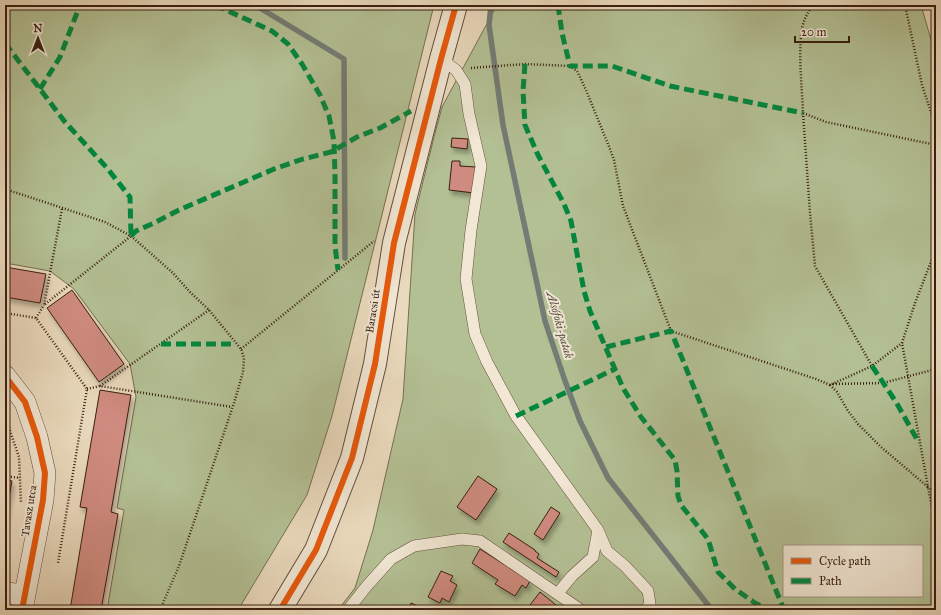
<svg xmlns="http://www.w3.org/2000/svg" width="941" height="615" viewBox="0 0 941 615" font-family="'IM FELL Great Primer',serif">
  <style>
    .green { fill: #b3c094; stroke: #766f52; fill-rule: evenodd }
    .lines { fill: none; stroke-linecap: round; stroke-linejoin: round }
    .stream { stroke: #737c75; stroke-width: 5.5 }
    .building { fill: #cf8b7f; stroke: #391e10; filter: url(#shadow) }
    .service-casing { stroke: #654d3b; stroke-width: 12 }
    .minor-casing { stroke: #654d3b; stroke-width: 22 }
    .tertiary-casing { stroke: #654d3b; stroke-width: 24 }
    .path { stroke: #391e10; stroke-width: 2.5; stroke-dasharray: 1 2; stroke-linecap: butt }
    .service { stroke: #f1e7d4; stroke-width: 11 }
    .minor { stroke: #f1e7d4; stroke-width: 21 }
    .tertiary { stroke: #f1e7d4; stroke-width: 22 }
    .quiet { stroke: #00873e; stroke-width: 5; stroke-dasharray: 10 5; stroke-linecap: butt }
    .cycleway-casing { stroke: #f1e7d4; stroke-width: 8 }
    .cycleway { stroke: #e8590c; stroke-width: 6 }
    .labels { text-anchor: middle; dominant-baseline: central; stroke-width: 4; stroke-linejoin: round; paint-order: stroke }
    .street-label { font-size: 11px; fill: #391e10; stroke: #f1e7d4 }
    .water-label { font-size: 12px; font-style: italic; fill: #564d42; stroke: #f1e7d4 }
  </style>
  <defs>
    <filter id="shadow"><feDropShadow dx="2.5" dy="4.5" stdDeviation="2" flood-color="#0004"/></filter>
  </defs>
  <rect width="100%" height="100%" fill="#eadabd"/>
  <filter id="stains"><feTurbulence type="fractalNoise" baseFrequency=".005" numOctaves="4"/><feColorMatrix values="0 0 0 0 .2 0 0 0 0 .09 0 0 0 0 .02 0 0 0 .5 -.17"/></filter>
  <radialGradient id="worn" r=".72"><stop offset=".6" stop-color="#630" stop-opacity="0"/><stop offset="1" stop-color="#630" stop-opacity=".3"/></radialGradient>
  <path class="green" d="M5,5H434L332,416L307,495L238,610H107L124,510L117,508L136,397L130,364L74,289L50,271L5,263Z
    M497,5H921L936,57V610H338L355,588L373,530L403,399L415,214L434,137L442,107ZM784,546H922V596H784Z"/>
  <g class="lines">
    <path class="stream" d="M255,5L344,59L345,258
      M491,5L489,25L503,125L545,321L564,378L580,421L608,478L712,610"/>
  </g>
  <path class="building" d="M452,138L468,139L467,149L451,147Z
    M452,161H460V166L476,167L474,193L449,190Z
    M5,267L46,274L40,303L5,297Z
    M72,290L124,364L99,382L47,308Z
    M100,390L131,395L111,512L118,514L101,610H70L87,508L80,507Z
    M478,476L497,489L476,520L457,507Z
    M5,479L12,481L5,520Z
    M551,507L560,513L543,540L534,534Z
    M509,533L535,550V551L539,554L537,558L559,572L556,577L503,542Z
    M480,549L530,581L526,588L522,585L515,596L495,584L498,580L472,563Z
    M441,571L453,576L450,581L457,585L449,602L442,598L440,603L428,597Z
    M540,592L556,605L552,610H537L530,605Z
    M411,603L420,607L419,610H408Z"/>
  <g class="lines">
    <g class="service-casing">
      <path id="service" d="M441,59L456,70L465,84L469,114L481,166L471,230L466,279L475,334L487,362L516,416L598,530L593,557L572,576L558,593
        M598,530L607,551L625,566L648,591L650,604L645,610
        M348,610L366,587L391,559L414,546L462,539L480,541L581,610"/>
    </g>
    <g class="minor-casing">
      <path id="minor" d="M5,376L25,402L37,437L45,473L43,500L22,610
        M5,592L23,596"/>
    </g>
    <g class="tertiary-casing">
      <path id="tertiary" d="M280,610L316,550L352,458L375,364L394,243L441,59L456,5"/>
    </g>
    <path class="path" d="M813,5C808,12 804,19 802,28C798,54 802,86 803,113L826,122L936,145
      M905,5L922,85L936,127
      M471,68L525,64L570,66L577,71L586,90L610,149L614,160L623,206L671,331L816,379L830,385L872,366
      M803,113L810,213L815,266L872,366L902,343
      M5,189L105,222L131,236L173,273L190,292L209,310L241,349L244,358L243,372L235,400L199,507L179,566L160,610
      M62,209L44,305L131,236
      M936,249L915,303L902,343L928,487L936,492
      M5,313L36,318L87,389L58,563
      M36,318L44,305
      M241,349L374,241
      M833,384L883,383L936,369
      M830,385L837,392L848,411L858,424L881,447L928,487L936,527
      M100,386L209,310
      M87,389L100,386L232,407
      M5,416L19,457L21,503
      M5,476L20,478"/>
    <use href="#service" class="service"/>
    <use href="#minor" class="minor"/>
    <use href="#tertiary" class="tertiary"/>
    <path class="quiet" d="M215,5L272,31L288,44L302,64L320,95L329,116L334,141L335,176V246L338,270
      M558,5L562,33L570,66H612L670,86L803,113
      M5,43L65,122L107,168L130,197L131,236
      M525,64L523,91L525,125L538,155L564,204L571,221L584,291L590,311L623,388L641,417L675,460L677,471L678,496L681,505L708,539L718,572L735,589L755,603L771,610
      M40,89L60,57L80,5
      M131,236L136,231L154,223L179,210L274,169L303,159L331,152L357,137L380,128L411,111
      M161,344H236
      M606,347L671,331L784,610
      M872,366L896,402L919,443
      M516,416L615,369"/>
    <g class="cycleway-casing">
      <path id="cycleway" d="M5,376L25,402L37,437L45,473L43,500L22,610
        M280,610L316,550L352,458L375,364L394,243L441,59L456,5"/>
    </g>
    <use href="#cycleway" class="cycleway"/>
  </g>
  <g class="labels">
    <g class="street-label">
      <text transform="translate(373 311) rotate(-81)">Baracsi út</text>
      <text transform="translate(29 511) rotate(-81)">Tavasz utca</text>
    </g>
    <g class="water-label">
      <text transform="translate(560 325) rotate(74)">Alsófoki-patak</text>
    </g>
  </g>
  <rect width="941" height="615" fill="none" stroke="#eadabd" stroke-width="20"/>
  <rect x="6" y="6" width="929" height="603" fill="none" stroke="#391e10" stroke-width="2"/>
  <rect x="10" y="10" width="921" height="595" fill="none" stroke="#391e10"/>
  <rect x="783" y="545" width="140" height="52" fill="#f1e7d4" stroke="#a79786"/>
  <rect x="791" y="558" width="20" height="6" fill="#e8590c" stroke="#a79786"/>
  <text x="819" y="565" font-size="12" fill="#391e10">Cycle path</text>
  <rect x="791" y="578" width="20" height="6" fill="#00873e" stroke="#a79786"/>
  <text x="819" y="585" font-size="12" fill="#391e10">Path</text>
  <g transform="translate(38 38)" stroke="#f1e7d4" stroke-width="3" paint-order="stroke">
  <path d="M0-3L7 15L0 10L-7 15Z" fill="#391e10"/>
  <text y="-6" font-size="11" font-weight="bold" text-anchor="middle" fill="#391e10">N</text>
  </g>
  <path d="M795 36v6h54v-6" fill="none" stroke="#391e10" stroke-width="2"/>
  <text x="801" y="36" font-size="12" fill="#391e10" stroke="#f1e7d4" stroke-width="3" paint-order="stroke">20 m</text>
  <rect width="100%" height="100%" filter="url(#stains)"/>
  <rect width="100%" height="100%" fill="url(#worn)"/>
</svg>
